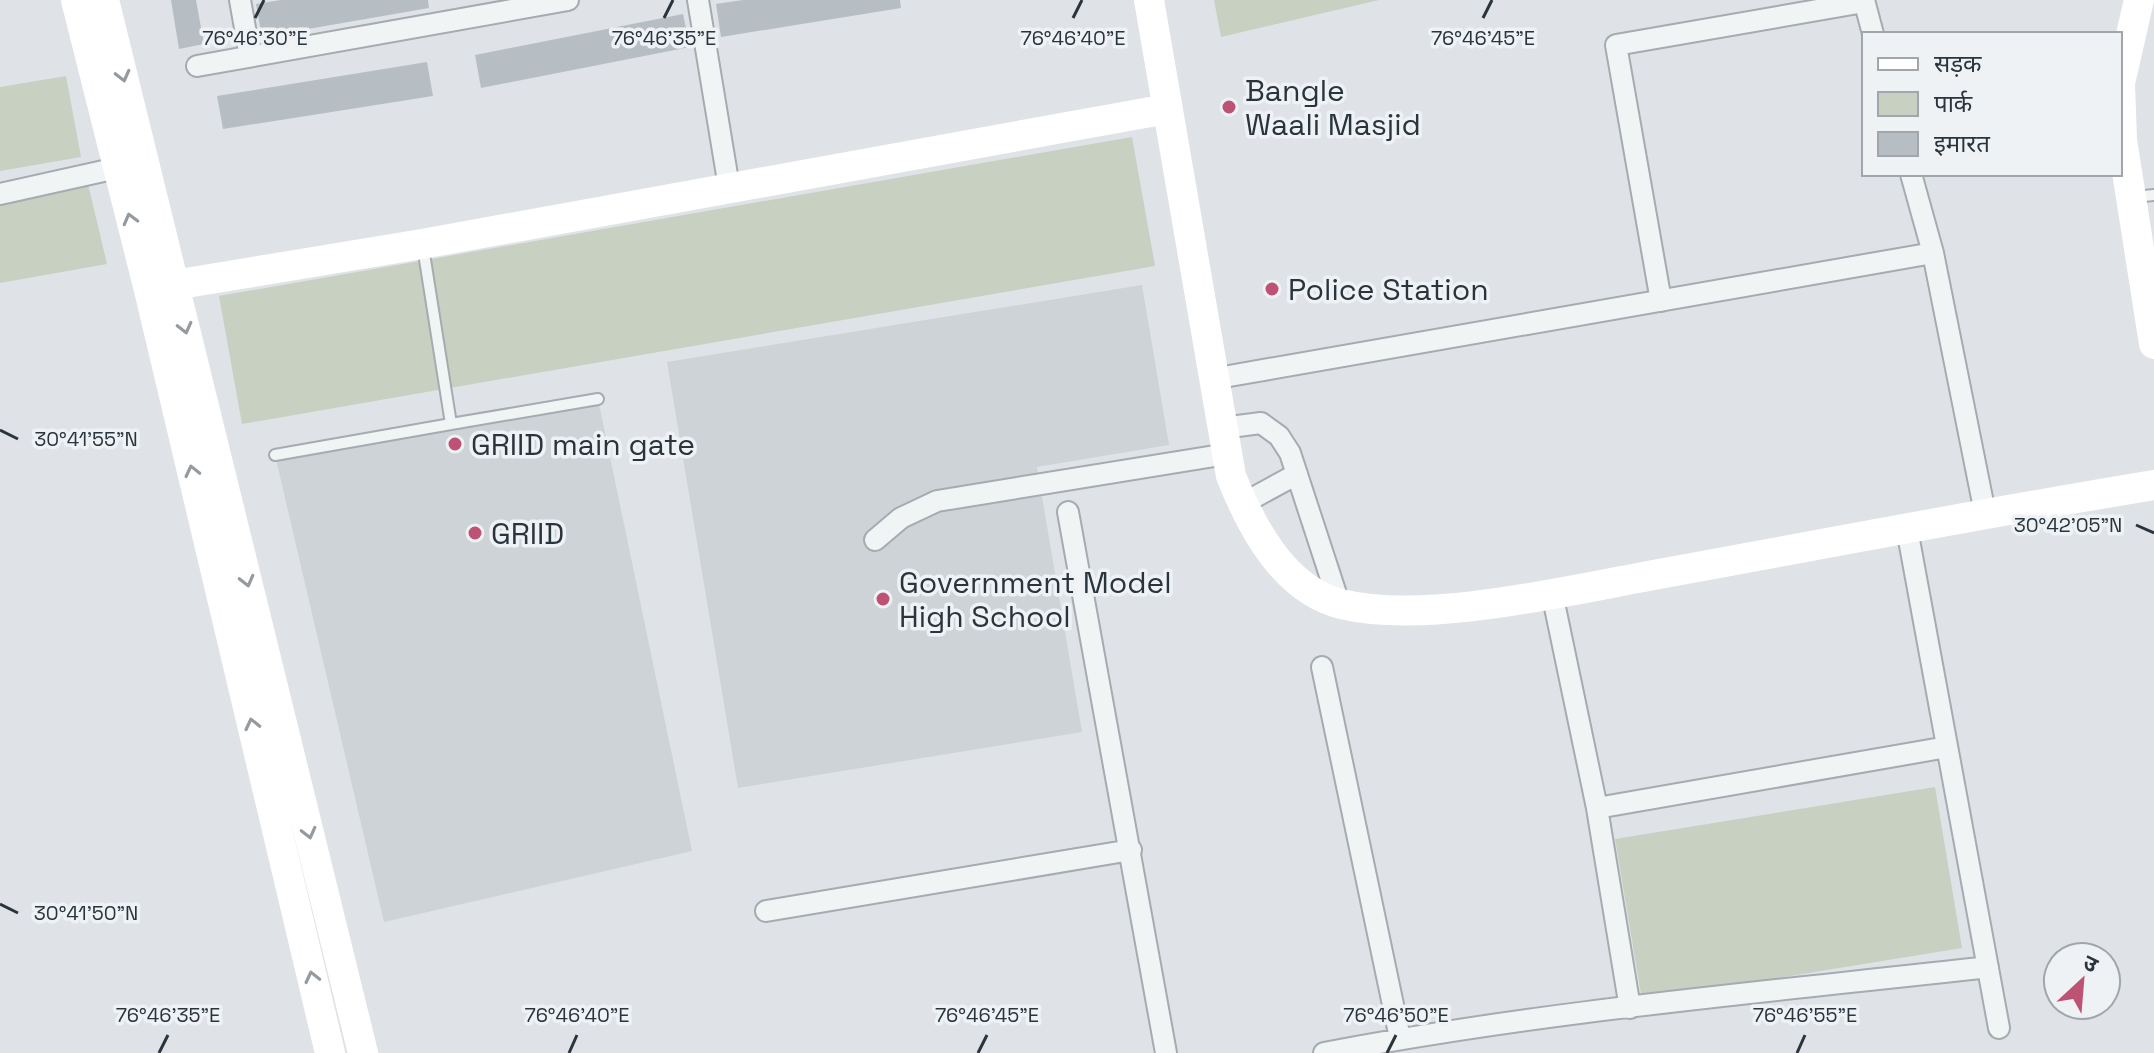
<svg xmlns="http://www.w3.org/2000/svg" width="2154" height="1053" viewBox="0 0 2154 1053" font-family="'Space Grotesk','Noto Sans Devanagari',sans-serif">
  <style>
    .built { fill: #ced3d8 }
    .green { fill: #c7d0c1 }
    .building { fill: #b7bec3 }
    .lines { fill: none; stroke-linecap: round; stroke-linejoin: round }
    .lane-casing { stroke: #a5abb0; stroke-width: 14 }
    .street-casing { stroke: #a5abb0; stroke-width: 24 }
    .lane { stroke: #f1f4f5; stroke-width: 10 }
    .street { stroke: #f1f4f5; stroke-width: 20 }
    .secondary { stroke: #fff; stroke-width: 30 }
    .oneway { stroke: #949a9e }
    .ticks { fill: none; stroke: #2a343c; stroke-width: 3 }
    .poi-dot { fill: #be5275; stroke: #eef2f5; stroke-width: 3 }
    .labels { text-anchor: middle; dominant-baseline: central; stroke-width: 7; stroke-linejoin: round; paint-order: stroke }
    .poi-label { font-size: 30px; fill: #2a343c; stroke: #eef2f5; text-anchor: start }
    .ticks-label { font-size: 20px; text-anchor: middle; fill: #2a343c; stroke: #eef2f5; stroke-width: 7; stroke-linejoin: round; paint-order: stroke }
  </style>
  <rect width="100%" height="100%" fill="#dfe3e7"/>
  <path class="built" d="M1142,285L1169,445L1037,467L1082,732L738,788L667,362Z
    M598,399L692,851L384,922L275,455Z"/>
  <path class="green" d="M1214,0H1379L1221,37Z
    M66,76L81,157L0,171V87Z
    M1132,137L1155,266L242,424L219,296Z
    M88,184L107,264L0,283V201Z
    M1935,787L1962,948L1642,1000L1615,839Z"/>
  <path class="building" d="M171,0H196L204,44L179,49Z
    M281,0H428L429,8L262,37L256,4Z
    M743,0H900L901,8L721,37L716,4Z
    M683,14L690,47L481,88L475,55Z
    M427,62L433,96L223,129L217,96Z"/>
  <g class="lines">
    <g class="lane-casing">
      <path id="lane" d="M2133,197L2154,195
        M451,424L598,399
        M275,455L451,424L423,247"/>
    </g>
    <g class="street-casing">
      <path id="street" d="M240,0L250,56
        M698,0L729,187
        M1864,0L1873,34
        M197,66L568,0
        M1911,174L1933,253L1985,513
        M0,194L117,168
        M1661,301L1616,45L1864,2
        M1212,379L1933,253
        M1222,428L1261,423L1279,436L1290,453L1339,603
        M1242,504L1297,474
        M1068,512L1166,1053
        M1907,529L1999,1028
        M875,540L901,518L937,501L1227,454
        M1552,593L1597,808L1630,1008
        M1322,667L1400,1038
        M1597,808L1947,747
        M766,911L1131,850
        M1324,1053C1543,1011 1767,992 1988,967"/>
    </g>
    <use href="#lane" class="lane"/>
    <use href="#street" class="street"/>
    <path class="secondary" d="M76,0L149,290L330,1053
      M104,0L363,1053
      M1149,0L1231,476C1251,526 1283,589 1341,604C1427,625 1570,590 1659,574C1824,544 1989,512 2154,485
      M2139,0L2120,83L2122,140L2154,344
      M174,285L422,244L1167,109"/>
  </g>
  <defs><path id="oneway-chevron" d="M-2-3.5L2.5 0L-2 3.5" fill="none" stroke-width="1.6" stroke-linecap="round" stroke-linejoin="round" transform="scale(2)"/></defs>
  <g class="oneway">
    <use href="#oneway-chevron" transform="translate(123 76) rotate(76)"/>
    <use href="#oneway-chevron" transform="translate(130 219) rotate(-105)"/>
    <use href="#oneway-chevron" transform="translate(185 328) rotate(76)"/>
    <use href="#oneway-chevron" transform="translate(192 471) rotate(-103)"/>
    <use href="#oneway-chevron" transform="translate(247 581) rotate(76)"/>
    <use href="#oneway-chevron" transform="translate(252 724) rotate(-103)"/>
    <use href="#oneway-chevron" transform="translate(309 833) rotate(76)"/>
    <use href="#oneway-chevron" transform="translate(312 977) rotate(-103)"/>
  </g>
  <path class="ticks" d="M255,18L264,0M664,18L673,0M1073,18L1082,0M1483,18L1492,0M0,430L18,439M2136,525L2154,533M0,904L18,913M159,1053L168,1035M569,1053L577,1035M978,1053L987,1035M1387,1053L1396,1035M1797,1053L1805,1035"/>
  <g class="poi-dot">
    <circle cx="1229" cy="107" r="8"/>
    <circle cx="1272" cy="289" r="8"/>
    <circle cx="455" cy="444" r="8"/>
    <circle cx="475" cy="533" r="8"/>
    <circle cx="883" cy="599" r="8"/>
  </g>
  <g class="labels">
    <g class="poi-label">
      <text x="1245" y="90">Bangle<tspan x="1245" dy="34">Waali Masjid</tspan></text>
      <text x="1288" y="289">Police Station</text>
      <text x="471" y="444">GRIID main gate</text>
      <text x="491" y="533">GRIID</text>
      <text x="899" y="582">Government Model<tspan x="899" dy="34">High School</tspan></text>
    </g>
  </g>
  <g class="ticks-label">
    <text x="255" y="45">76°46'30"E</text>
    <text x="664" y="45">76°46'35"E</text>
    <text x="1073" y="45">76°46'40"E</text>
    <text x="1483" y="45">76°46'45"E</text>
    <text x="86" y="446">30°41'55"N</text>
    <text x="2068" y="532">30°42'05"N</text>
    <text x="86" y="920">30°41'50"N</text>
    <text x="168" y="1022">76°46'35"E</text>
    <text x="577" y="1022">76°46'40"E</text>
    <text x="987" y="1022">76°46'45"E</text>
    <text x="1396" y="1022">76°46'50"E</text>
    <text x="1805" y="1022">76°46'55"E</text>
  </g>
  <rect x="1862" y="32" width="260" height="144" fill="#eef2f5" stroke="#a0a6ab" stroke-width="2"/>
  <rect x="1878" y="58" width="40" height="12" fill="#ffffff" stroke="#a0a6ab" stroke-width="2"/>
  <text x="1934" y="72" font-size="24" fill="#2a343c">सड़क</text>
  <rect x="1878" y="92" width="40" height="24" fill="#c7d0c1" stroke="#a0a6ab" stroke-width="2"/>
  <text x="1934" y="112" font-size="24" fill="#2a343c">पार्क</text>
  <rect x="1878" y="132" width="40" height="24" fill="#b7bec3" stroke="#a0a6ab" stroke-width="2"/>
  <text x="1934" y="152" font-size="24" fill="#2a343c">इमारत</text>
  <g transform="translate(2082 981) rotate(26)"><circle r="38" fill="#eef2f5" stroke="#a0a6ab" stroke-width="2"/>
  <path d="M0-6L14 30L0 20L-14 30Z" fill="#be5275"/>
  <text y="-12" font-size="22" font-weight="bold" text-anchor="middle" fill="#2a343c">उ</text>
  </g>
</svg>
